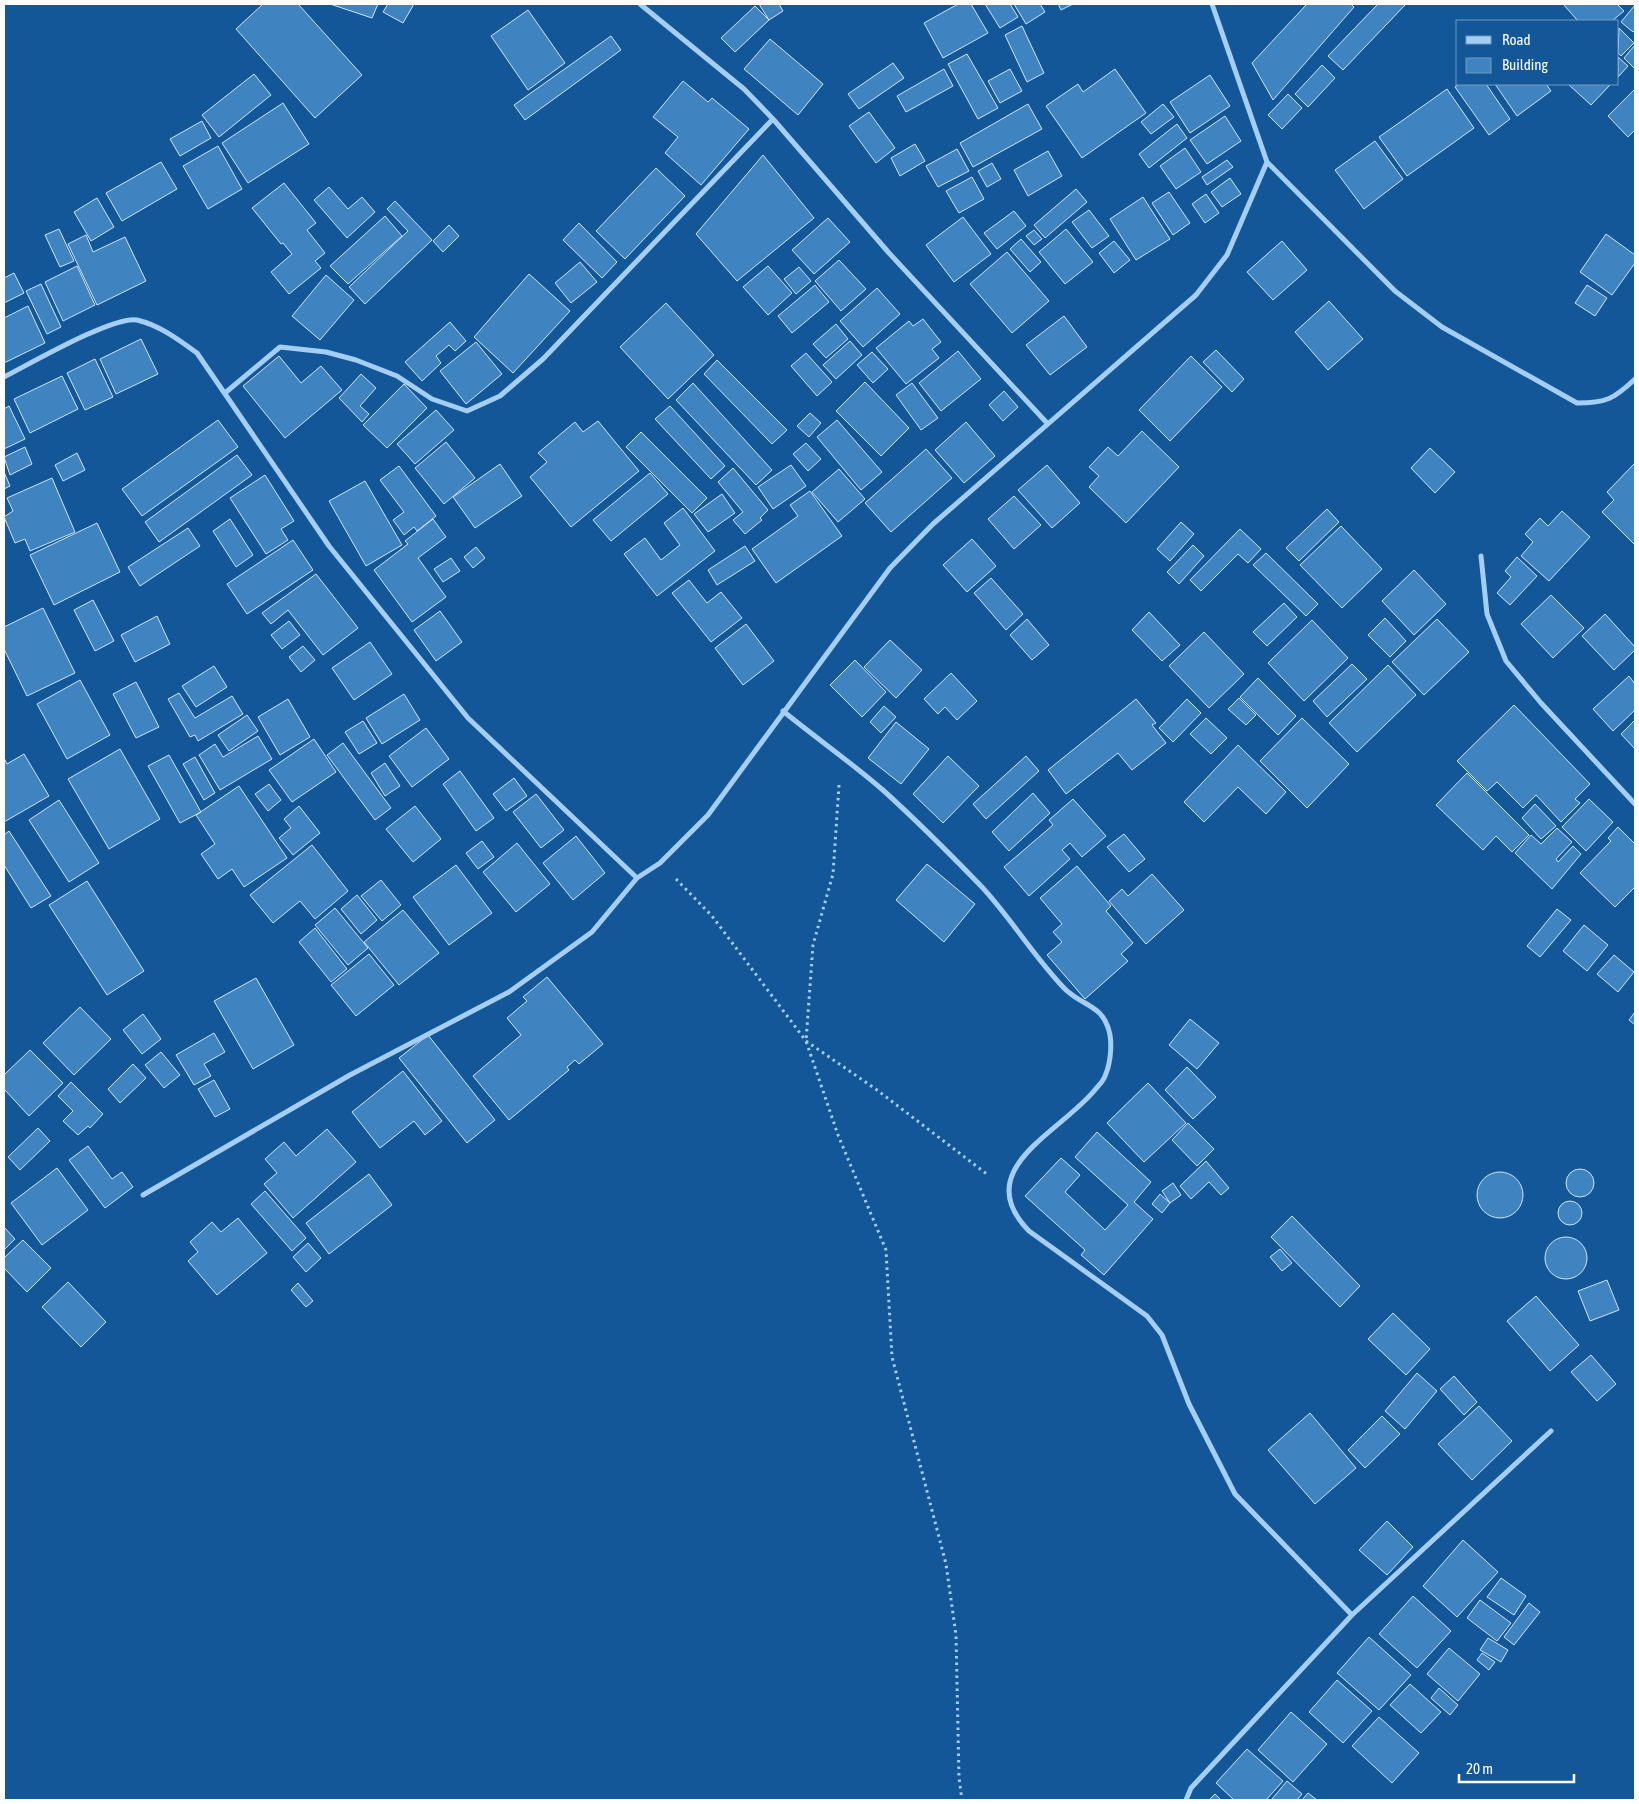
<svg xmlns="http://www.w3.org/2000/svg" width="1639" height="1804" viewBox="0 0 1639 1804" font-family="'Asap Condensed',sans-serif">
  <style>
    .building { fill: #4083c1; stroke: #cce6fd }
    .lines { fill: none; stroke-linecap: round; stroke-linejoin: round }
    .path { stroke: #a4cef3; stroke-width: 3; stroke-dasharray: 2.5 4; stroke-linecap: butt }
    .street { stroke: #a4cef3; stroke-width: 5 }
  </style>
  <rect width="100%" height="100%" fill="#135798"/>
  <path class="building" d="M263,4H298L362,75L315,118L236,29Z
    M330,4H378L372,18Z
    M388,4H414L403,23L383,12Z
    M759,4H779L783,11L769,20Z
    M958,4H971L988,33L943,58L924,23Z
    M985,4H1010L1018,17L1000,28Z
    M1014,4H1040L1045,12L1026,24Z
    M1058,4H1073L1061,10Z
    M1307,4H1351L1354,7L1273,100L1252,63Z
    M1378,4H1406L1343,70L1328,56Z
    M1563,4H1617L1624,11L1612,21H1578Z
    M1635,5V30L1633,32L1621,22Z
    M755,6L769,20L735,52L721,38Z
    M528,10L565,63L528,90L491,36Z
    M1022,26L1044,73L1027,82L1005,35Z
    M1619,28L1634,43L1621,56L1618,53Z
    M611,36L621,50L525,120L514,105Z
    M770,39L823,84L798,115L744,69Z
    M1635,45V69L1624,58Z
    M967,54L998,108L978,119L948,64Z
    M1618,57L1628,66L1618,77Z
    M893,63L904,78L859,109L848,94Z
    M1322,65L1335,78L1308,107L1295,94Z
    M944,69L953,86L906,112L897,96Z
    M1010,69L1022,91L1000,103L988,81Z
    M1115,69L1146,113L1082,158L1046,106L1078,84L1083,92Z
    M254,74L271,95L219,137L202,115Z
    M1210,75L1230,106L1190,133L1170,102Z
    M683,81L708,102L712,98L749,129L701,185L665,153L678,137L653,117Z
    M1459,84H1486L1510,119L1489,135L1455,87Z
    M1495,84H1546L1551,91L1517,116Z
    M1568,84H1611L1591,105Z
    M1447,89L1474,128L1407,176L1379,137Z
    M1635,89V130L1628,137L1608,116Z
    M1288,94L1302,108L1282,129L1268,115Z
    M283,103L309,144L248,183L222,143Z
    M1028,104L1042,129L973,167L960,143Z
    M1163,104L1174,117L1151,134L1141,122Z
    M869,112L895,148L876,163L849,126Z
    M1225,116L1241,141L1207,164L1190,140Z
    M202,121L211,138L180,156L170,139Z
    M1177,124L1187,138L1149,168L1139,154Z
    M1375,141L1403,179L1364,209L1335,170Z
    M915,144L925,161L900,176L891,158Z
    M218,146L242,189L208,209L183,166Z
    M1185,148L1201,172L1176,189L1160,166Z
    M957,149L969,171L938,187L926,166Z
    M1048,151L1062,176L1028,196L1014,170Z
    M763,155L814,218L737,281L696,234Z
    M1227,160L1233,167L1207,185L1202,177Z
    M161,162L177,189L122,221L106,193Z
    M992,163L1001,179L987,187L978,171Z
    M656,168L685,196L625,259L596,231Z
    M972,177L984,199L959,213L946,191Z
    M1230,178L1241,194L1222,207L1211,192Z
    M284,183L316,223L307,230L325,253L315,261L321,268L289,294L271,272L292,254L283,243L281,244L252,208Z
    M329,187L348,209L362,197L375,212L347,238L314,200Z
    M1076,189L1087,202L1045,238L1034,225Z
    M1169,192L1190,223L1173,235L1152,203Z
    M1206,194L1219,213L1205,223L1192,204Z
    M1143,197L1170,239L1136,260L1110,219Z
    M97,198L114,227L91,241L74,212Z
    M395,201L432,240L365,304L349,287L408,231L387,209Z
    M1089,210L1109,236L1092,248L1072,222Z
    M1014,211L1026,226L997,249L984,233Z
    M385,216L402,236L348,284L330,266Z
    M963,217L991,254L954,282L926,245Z
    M828,218L850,242L814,274L792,250Z
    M579,223L617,262L602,278L563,240Z
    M449,225L459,236L443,252L433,241Z
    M59,229L74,261L60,267L45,235Z
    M1066,229L1093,262L1065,284L1039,252Z
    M1034,230L1042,239L1034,245L1026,236Z
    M1606,234L1635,255V263L1612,295L1580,272Z
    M86,235L93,252L125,237L146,281L97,305L68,244Z
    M1021,239L1041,262L1030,272L1010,249Z
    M1114,241L1130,260L1114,273L1099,253Z
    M1282,241L1307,270L1273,300L1247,272Z
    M1007,252L1049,301L1012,333L970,284Z
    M839,260L866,289L841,311L815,281Z
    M580,262L597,282L571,303L555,283Z
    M77,266L95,305L63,321L45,282Z
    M768,266L792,293L768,315L743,287Z
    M799,267L811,281L796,294L784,279Z
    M14,273L24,293L4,303V278Z
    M529,274L570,311L513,373L474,337Z
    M326,275L354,300L320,340L292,316Z
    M41,284L61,327L47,334L26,291Z
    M815,285L829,302L792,333L778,316Z
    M1587,285L1607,298L1595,316L1575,303Z
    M877,288L900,314L863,347L840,321Z
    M1329,301L1363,339L1328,370L1295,332Z
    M666,303L714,355L668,399L620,347Z
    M28,306L45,343L4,363V318Z
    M1064,316L1087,347L1050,375L1026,345Z
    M923,319L941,342L932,349L939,358L906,384L876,348L909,321L913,326Z
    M450,322L466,341L455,351L449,345L436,356L441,363L422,381L405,362Z
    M836,324L848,339L826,358L813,344Z
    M141,339L158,374L116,394L100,359Z
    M850,341L862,355L836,379L823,365Z
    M476,342L502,374L466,404L440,371Z
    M1216,350L1244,379L1232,392L1203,362Z
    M958,351L981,379L941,411L919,383Z
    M872,352L888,369L873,383L857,365Z
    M806,353L832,382L817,396L791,366Z
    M279,356L301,383L321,366L342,390L285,438L243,386Z
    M1191,356L1222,387L1170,441L1139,410Z
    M95,359L113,397L85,410L67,373Z
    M717,360L787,430L772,444L704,374Z
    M361,374L376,388L360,406L369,414L362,422L339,398Z
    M62,376L78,409L30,433L14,399Z
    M865,382L909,428L881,456L836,411Z
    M693,383L772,470L756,485L676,400Z
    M912,383L938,418L921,430L896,395Z
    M404,384L427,408L387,448L363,425Z
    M1004,391L1018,407L1003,421L989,405Z
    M9,406L25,439L4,449V409Z
    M670,406L725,466L711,479L655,419Z
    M436,410L454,430L415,464L397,444Z
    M810,413L821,423L809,437L797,426Z
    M218,420L238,447L142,516L122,489Z
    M837,420L882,472L861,490L817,437Z
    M598,421L639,471L571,527L530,477L547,462L538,453L575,422L583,432Z
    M966,422L995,456L964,483L935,450Z
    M1142,431L1179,467L1126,523L1089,487L1099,476L1089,467L1108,447L1118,456Z
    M641,432L707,498L692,513L626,447Z
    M446,442L475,478L444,504L415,468Z
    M806,443L821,459L808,471L793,454Z
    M25,447L32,464L10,475L4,457Z
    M1430,448L1455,472L1435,493L1411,468Z
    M926,449L952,478L891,532L865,503Z
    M77,453L85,470L63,481L55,465Z
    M237,455L252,475L159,542L145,522Z
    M1635,463V545L1602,512L1614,500L1607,492Z
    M500,464L522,496L475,528L453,497Z
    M791,465L806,486L773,509L758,487Z
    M1047,465L1080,503L1052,528L1018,490Z
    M399,466L436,516L417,531L414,527L404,535L393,520L404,512L380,480Z
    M733,468L768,510L760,518L762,520L745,534L733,520L743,512L718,482Z
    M839,469L865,499L838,522L812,492Z
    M4,472L10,486L4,489Z
    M650,473L668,494L611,541L593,520Z
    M265,475L294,521L281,529L288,540L266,554L230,498Z
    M52,478L75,532L30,551L25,539L15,543L4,517L13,511L7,498Z
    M365,481L402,545L366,566L329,501Z
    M810,491L842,536L776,583L752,549L798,516L790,505Z
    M722,494L735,513L708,532L694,514Z
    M1014,496L1041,525L1014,549L988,519Z
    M683,508L715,551L657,596L624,554L645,538L661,560L680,545L664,523Z
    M1327,509L1339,522L1299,561L1286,548Z
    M1562,511L1590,537L1549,581L1521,556L1533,542L1525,534L1540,518L1548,526Z
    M230,519L253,555L236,567L213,531Z
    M433,519L446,537L418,558L446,597L412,622L374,570L408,544L405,541Z
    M1181,522L1194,534L1170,561L1157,549Z
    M97,523L120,572L54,605L30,555Z
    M1341,526L1382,569L1342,608L1300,565Z
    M188,528L200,546L140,586L128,567Z
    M1240,529L1261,549L1248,563L1238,554L1201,591L1190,580Z
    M972,539L996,566L967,592L943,565Z
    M293,540L313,570L247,614L227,584Z
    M1193,545L1204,556L1179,584L1167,572Z
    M745,546L755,561L717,585L708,570Z
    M476,547L485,558L473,568L464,557Z
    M1266,553L1318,604L1306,616L1253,565Z
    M1517,557L1537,576L1510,605L1497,593L1511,577L1505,571Z
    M451,558L460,571L443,582L434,569Z
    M1414,570L1446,604L1414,635L1382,601Z
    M316,574L358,628L323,655L288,610L271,624L262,613Z
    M991,578L1023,614L1006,630L974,593Z
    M689,580L707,603L721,592L742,618L711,642L672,593Z
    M1551,595L1584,628L1553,658L1521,624Z
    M93,600L114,641L95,651L74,610Z
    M1284,603L1297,617L1267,646L1253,632Z
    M43,608L75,673L27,696L4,649V627Z
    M440,611L462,642L436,661L414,630Z
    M1149,612L1180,645L1162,661L1132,630Z
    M1605,614L1635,647V650L1614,670L1582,636Z
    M157,616L170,644L135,662L121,635Z
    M1385,618L1406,641L1390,657L1368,635Z
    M1027,619L1049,645L1032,660L1010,635Z
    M1437,619L1469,652L1424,695L1392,662Z
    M1312,620L1348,658L1304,701L1268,663Z
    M289,621L300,635L282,649L271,635Z
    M746,624L774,661L743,685L715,648Z
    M1204,632L1244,674L1209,708L1169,666Z
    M890,640L922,670L896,698L864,667Z
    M370,642L392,674L354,700L332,668Z
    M303,646L315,660L301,672L289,657Z
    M855,660L886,692L862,717L830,685Z
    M1352,664L1367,679L1327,717L1313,701Z
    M1388,665L1416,695L1357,752L1329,723Z
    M214,666L227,687L196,707L182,686Z
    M951,673L977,701L957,720L945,707L938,714L924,699Z
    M1629,676L1635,684V710L1613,731L1593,709Z
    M1258,678L1296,716L1278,735L1240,697Z
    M80,680L110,735L67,759L37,704Z
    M136,682L159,727L136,738L113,694Z
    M179,693L195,718L232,696L243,714L198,741L195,735L190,737L168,699Z
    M404,694L420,720L382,744L366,718Z
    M1239,698L1256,715L1246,725L1228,709Z
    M288,699L310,737L280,755L258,717Z
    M1136,699L1156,723L1152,725L1166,743L1132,770L1118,753L1066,794L1048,770Z
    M1187,699L1201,713L1173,742L1159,728Z
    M1514,705L1590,784L1575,799L1580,803L1561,822L1536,795L1523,808L1497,782L1487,791L1457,761Z
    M884,706L896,717L881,733L870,722Z
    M247,715L258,731L229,751L218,735Z
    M1206,718L1227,738L1211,754L1190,734Z
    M1302,718L1349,764L1307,808L1260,761Z
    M1635,720V749L1621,734Z
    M363,721L377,743L359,754L345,732Z
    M896,722L929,749L901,784L868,758Z
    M426,728L449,759L412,787L389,756Z
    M258,736L272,759L220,790L199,755L215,744L223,757Z
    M314,739L336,772L292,802L269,770Z
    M343,743L391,808L375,820L327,755Z
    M1238,745L1286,792L1266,814L1238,787L1204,822L1184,802Z
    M120,749L160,819L109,849L68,779Z
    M24,754L49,796L4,822V758L7,764Z
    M169,755L201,812L180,823L148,766Z
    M948,756L979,786L943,823L913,794Z
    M1026,756L1039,771L986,819L973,804Z
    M195,757L215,793L204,800L183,764Z
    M385,763L400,786L385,796L371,773Z
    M460,771L494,818L476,831L443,784Z
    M1467,773L1529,835L1512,852L1496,836L1483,850L1436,805Z
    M514,778L527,796L506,811L493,794Z
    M269,784L281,800L268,811L255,794Z
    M239,786L287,858L244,887L232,869L218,879L201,854L215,844L196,815Z
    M1033,793L1050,813L1009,851L992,832Z
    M536,794L564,830L541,848L513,812Z
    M1073,799L1106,836L1082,857L1070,843L1062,850L1070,859L1029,896L1004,867L1053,825L1049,820Z
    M1589,799L1613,822L1586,851L1562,827Z
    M59,800L99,863L69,882L29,820Z
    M1535,804L1556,826L1541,839L1522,818Z
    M299,806L320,833L293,855L279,838L291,828L284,819Z
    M415,806L441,839L413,862L386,829Z
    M1618,827L1635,844V887L1615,907L1580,873L1611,841L1608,838Z
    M1557,828L1572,842L1556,859L1558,862L1573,846L1581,854L1552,889L1515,853L1531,835L1541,844Z
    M9,831L51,896L31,908L4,865V835Z
    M1124,834L1145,859L1129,872L1107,847Z
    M576,836L605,873L573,900L543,863Z
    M482,841L494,857L478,869L466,853Z
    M517,843L550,884L516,912L483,872Z
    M312,845L348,891L315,919L300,901L273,923L250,895Z
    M927,864L975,904L944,942L896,900Z
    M456,865L492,913L449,945L413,897Z
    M1077,866L1111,906L1106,911L1133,943L1121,954L1128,961L1085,999L1047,955L1062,942L1053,932L1062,924L1040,898Z
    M1152,874L1184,910L1146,944L1109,901L1122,889L1128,896Z
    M381,880L401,905L382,921L361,896Z
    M87,881L144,971L107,995L49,905Z
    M357,895L377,920L361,934L341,909Z
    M335,908L368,948L348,965L315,925Z
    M1557,909L1571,920L1540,957L1527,946Z
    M403,910L439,953L399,985L364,942Z
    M1584,925L1608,945L1587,971L1563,951Z
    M315,928L347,969L331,982L299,942Z
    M369,954L394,985L356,1016L331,985Z
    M1614,955L1634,972L1618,992L1597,974Z
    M547,977L603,1044L579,1064L575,1060L567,1067L569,1070L509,1120L473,1076L521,1035L507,1018L527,1001L523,997Z
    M256,978L294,1045L253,1069L214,1001Z
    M80,1007L111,1039L74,1075L43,1043Z
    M1635,1012V1025L1629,1020Z
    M143,1014L161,1039L142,1054L123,1030Z
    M1190,1019L1219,1043L1197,1069L1169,1045Z
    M214,1033L225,1052L204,1064L211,1076L194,1085L176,1055Z
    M428,1035L495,1120L467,1143L399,1058Z
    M30,1050L63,1083L29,1116L4,1089V1075Z
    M161,1052L180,1075L164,1088L145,1065Z
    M133,1064L146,1078L120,1103L108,1089Z
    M1187,1067L1216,1097L1193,1119L1165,1090Z
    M403,1071L442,1121L425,1135L414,1121L380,1148L352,1112Z
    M214,1080L230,1109L215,1117L198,1089Z
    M71,1082L103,1114L90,1128L88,1126L78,1135L63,1121L73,1111L58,1096Z
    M1148,1083L1186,1123L1144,1162L1107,1123Z
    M1188,1123L1214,1149L1197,1166L1172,1140Z
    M38,1128L50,1141L20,1170L8,1157Z
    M327,1129L356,1162L293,1218L264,1184L277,1173L265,1159L284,1142L296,1156Z
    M1097,1132L1151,1182L1134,1202L1153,1219L1104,1275L1081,1255L1085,1250L1025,1196L1061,1158L1080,1175L1065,1192L1105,1230L1128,1205L1075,1157Z
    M88,1146L112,1179L122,1172L133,1187L105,1208L69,1160Z
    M1206,1161L1229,1188L1221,1195L1209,1182L1191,1199L1180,1186Z
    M57,1168L88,1210L42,1245L11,1203Z
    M1566 1183a14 14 0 1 1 28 0a14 14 0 1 1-28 0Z
    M1477 1195a23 23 0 1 1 46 0a23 23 0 1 1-46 0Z
    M369,1174L392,1205L329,1254L306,1223Z
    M1173,1183L1181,1195L1170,1203L1162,1191Z
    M265,1191L306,1238L292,1251L251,1204Z
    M1160,1194L1170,1203L1162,1213L1152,1204Z
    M1558 1213a12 12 0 1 1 24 0a12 12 0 1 1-24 0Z
    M1292,1216L1360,1286L1340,1307L1271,1237Z
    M238,1218L267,1253L217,1295L188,1261L198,1252L190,1242L212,1222L221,1232Z
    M4,1227L15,1239L4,1250Z
    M1545 1258a21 21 0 1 1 42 0a21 21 0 1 1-42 0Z
    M23,1240L51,1268L27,1292L4,1268V1258Z
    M308,1243L321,1258L306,1272L293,1257Z
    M1280,1249L1292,1263L1282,1271L1270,1257Z
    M1607,1280L1619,1310L1590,1321L1578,1291Z
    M68,1282L106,1322L81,1347L42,1307Z
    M298,1283L313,1301L306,1307L291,1290Z
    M1536,1296L1579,1345L1550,1371L1507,1321Z
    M1393,1313L1430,1349L1406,1375L1368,1339Z
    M1591,1355L1616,1384L1597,1401L1571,1372Z
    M1417,1373L1437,1391L1405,1429L1385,1411Z
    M1454,1376L1477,1402L1464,1415L1440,1389Z
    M1479,1406L1512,1441L1472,1480L1438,1444Z
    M1310,1413L1356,1468L1315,1504L1268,1450Z
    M1382,1416L1400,1434L1365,1468L1348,1450Z
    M1387,1521L1413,1547L1387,1575L1359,1550Z
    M1463,1540L1498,1572L1457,1617L1423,1586Z
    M1501,1578L1526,1596L1514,1615L1487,1597Z
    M1413,1596L1451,1631L1417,1668L1379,1634Z
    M1480,1600L1511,1623L1497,1641L1467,1618Z
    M1529,1603L1540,1612L1514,1645L1504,1637Z
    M1369,1637L1411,1675L1379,1710L1337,1673Z
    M1488,1638L1508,1650L1501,1662L1480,1650Z
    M1449,1648L1480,1674L1458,1701L1427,1674Z
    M1482,1653L1495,1662L1489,1670L1477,1660Z
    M1337,1680L1372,1711L1343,1743L1309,1712Z
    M1410,1684L1441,1712L1421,1733L1390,1705Z
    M1439,1688L1458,1705L1450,1715L1431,1698Z
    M1291,1712L1327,1744L1293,1782L1258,1750Z
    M1379,1717L1419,1753L1392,1783L1352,1746Z
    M1247,1749L1283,1781L1266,1800H1234L1216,1783Z
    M1287,1781L1302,1794L1297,1800H1274L1272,1799Z
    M1308,1793L1317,1800H1302Z
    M1215,1794L1221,1800H1209Z"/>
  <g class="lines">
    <path class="path" d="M839,785L833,874L813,945L806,1041L838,1135L886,1250L892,1357L946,1564L956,1635L959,1778L962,1800
      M676,879L712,916L806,1041L877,1090L988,1175"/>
    <path class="street" d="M640,4L744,89L773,119L889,253L1047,423
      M1267,162L1395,291L1442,327L1577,403C1606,403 1614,399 1635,379
      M4,377C28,365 114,315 137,320C159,325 179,340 197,353L329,546L468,718L637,878
      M225,393L280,347L326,352L356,360L397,376L432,399L467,411L500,396L543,359L773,119
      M1481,556L1487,614L1506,661L1541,703L1635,804
      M783,711C816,738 852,763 884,791C917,821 950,854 981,886C1011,918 1034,957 1065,989C1083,1007 1104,1004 1110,1035C1112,1048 1110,1065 1105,1076C1103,1082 1097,1087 1094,1091C1059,1133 969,1170 1029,1231L1147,1316L1162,1335L1189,1404L1235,1494L1352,1615
      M143,1195L350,1075L509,992L592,932L637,878L660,863L708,815L890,568L933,524L1196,295L1227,255L1267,162L1212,4
      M1186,1800L1191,1788L1352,1615L1551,1431"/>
  </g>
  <rect width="1639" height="1804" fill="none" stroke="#ffffff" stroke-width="10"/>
  <rect x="1456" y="20" width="162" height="65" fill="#135798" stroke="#719ac1"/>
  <rect x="1466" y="36" width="25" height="8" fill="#a4cef3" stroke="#719ac1"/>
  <text x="1502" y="45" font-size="15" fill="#ffffff">Road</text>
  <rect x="1466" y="58" width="25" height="15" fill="#4083c1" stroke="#719ac1"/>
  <text x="1502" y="70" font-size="15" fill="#ffffff">Building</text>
  <path d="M1459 1774v8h115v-8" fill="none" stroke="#ffffff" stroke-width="2.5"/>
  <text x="1466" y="1774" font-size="15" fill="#ffffff" stroke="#135798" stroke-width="4" paint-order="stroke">20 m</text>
</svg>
